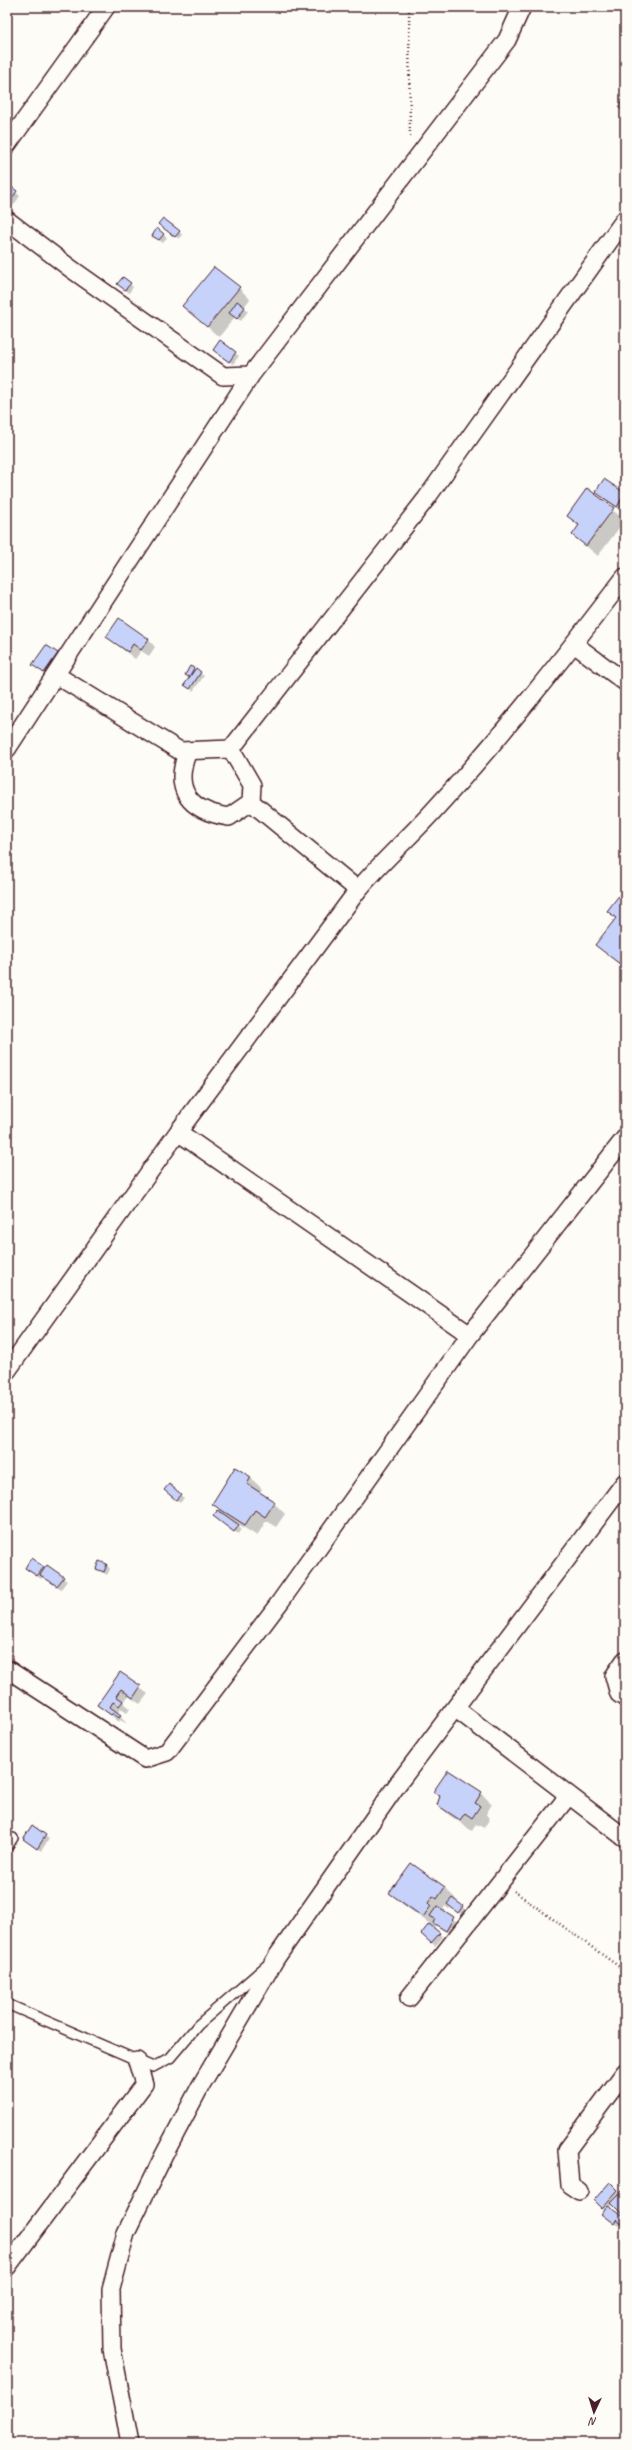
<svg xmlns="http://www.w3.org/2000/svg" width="632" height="2450" viewBox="0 0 632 2450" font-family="Caveat,sans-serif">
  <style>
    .shadow { fill: #0003 }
    .building { fill: #c7d2fa; stroke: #4a1f2b }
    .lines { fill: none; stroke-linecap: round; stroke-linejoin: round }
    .service-casing { stroke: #4a1f2b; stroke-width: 12 }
    .minor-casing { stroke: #4a1f2b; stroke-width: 20 }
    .path { stroke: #4a1f2b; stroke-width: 2.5; stroke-dasharray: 1 3; stroke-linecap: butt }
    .service { stroke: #fdfcf7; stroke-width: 9 }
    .minor { stroke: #fdfcf7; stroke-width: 17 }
  </style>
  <rect width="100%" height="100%" fill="#fdfcf7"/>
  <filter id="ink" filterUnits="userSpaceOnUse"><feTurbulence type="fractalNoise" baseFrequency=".025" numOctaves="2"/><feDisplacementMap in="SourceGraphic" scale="8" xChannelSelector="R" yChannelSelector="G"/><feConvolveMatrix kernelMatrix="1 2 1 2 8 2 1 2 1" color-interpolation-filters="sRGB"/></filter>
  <g filter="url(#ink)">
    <path class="shadow" d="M8,186L20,196L13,206L7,201Z
      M163,227L179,231L182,235L179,239Z
      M158,230L167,238L163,243L153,236Z
      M130,284L133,287L129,293L122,287Z
      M239,288L250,299L244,307L248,311L241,321L235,317L219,337L183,306Z
      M217,353H235L239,356L233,364Z
      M605,480L625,494V514L606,501L596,492Z
      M587,490L625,520L598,556L573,535L579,527L568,516Z
      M107,637L148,639L155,647L149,656L141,651L135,659Z
      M58,653L65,661L52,680L34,665Z
      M191,667L204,676L193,691L189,688L190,679L186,675Z
      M625,891V969L597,945L617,919L608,911Z
      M251,1478L262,1489L259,1493L274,1503L285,1514L276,1527L266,1521L257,1536L235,1522L241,1529L238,1534L215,1516L220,1510L213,1504Z
      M169,1485L184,1498L180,1503L168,1493Z
      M107,1565L110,1569L107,1575L97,1569Z
      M43,1567L67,1581L61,1589L43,1576L41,1579L26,1568Z
      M120,1673L148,1694L140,1704L128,1696L124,1703L130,1709L127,1713L121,1709L117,1713L127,1724L120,1720L119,1722L98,1705Z
      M448,1771L481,1793L492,1804L486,1814L490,1818L484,1828L476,1824L472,1831L449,1815L438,1804L440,1798L435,1792Z
      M32,1827L49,1839L41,1851L24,1839Z
      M411,1864L445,1888L456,1899L454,1901L466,1910L462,1915L451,1906L449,1909L445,1906L442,1911L457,1922L449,1934L436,1925L434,1929L443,1937L435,1946L422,1934L430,1924L402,1904L391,1893Z
      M610,2184L621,2194L625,2191V2215L613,2203L609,2207L625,2219V2227L620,2223L618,2226L606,2217L605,2210L595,2200Z"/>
    <path class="building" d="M624,99H625V112L618,107Z
      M8,184L17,191L9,203L7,201Z
      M163,218L180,231L175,237L158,224Z
      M157,228L164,234L159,240L152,236Z
      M214,267L240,287L207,327L182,306Z
      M123,277L131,283L125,290L117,284Z
      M237,301L245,307L237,319L229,313Z
      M220,340L236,352L229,362L213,350Z
      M604,479L625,493L617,507L595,492Z
      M587,488L614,508L586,546L572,535L579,525L567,516Z
      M119,618L149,639L141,650L133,644L128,652L106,637Z
      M46,645L58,653L44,673L32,665Z
      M190,666L194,668L189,677L185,675Z
      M196,668L201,672L190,689L184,685Z
      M624,889L625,890V968L595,945L616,918L607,911Z
      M235,1467L251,1477L247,1484L275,1502L265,1517L255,1510L245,1525L212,1504Z
      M169,1484L181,1494L176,1500L164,1490Z
      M218,1510L239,1525L234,1532L213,1516Z
      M31,1558L44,1567L37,1576L25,1568Z
      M99,1561L107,1564L104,1572L96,1569Z
      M47,1565L64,1577L57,1586L40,1575Z
      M120,1672L141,1686L133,1698L121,1689L116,1696L123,1701L119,1706L113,1702L110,1707L121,1715L119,1718L113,1713L111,1715L97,1705Z
      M448,1770L482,1792L475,1803L480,1806L472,1818L465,1813L460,1820L437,1805L440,1796L433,1792Z
      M32,1825L46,1835L37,1849L23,1839Z
      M411,1863L445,1887L437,1899L433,1896L428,1903L431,1906L423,1917L389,1893Z
      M452,1898L463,1906L458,1913L447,1904Z
      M437,1906L454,1917L446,1931L433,1923L435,1919L430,1916Z
      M429,1924L440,1933L431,1943L421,1934Z
      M610,2182L618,2190L602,2208L594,2200Z
      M624,2189L625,2190V2216L611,2202Z
      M608,2205L625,2218L624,2227L616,2220L614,2224L601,2214Z"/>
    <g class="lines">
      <g class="service-casing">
        <path id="service" d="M7,1847L13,1838
          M7,2004L153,2067L170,2058L198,2025L266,1966"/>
      </g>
      <g class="minor-casing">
        <path id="minor" d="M7,145L106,7
          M7,220L70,268L223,376L251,375L507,40L522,7
          M574,644L625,682
          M56,675L180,751L231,749L426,499L625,219
          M7,749L251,375
          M188,751C172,790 189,811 229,817L251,802L252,785L231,749
          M251,802L358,890C382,861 410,837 435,809C503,735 564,657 625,577
          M358,890L178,1132L470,1335L625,1138
          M7,1371L178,1132
          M625,1660L614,1676L619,1694L625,1698
          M7,1669L145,1759L167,1752L280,1602L470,1335
          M455,1708L625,1838
          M409,1998L569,1795
          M579,2191L570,2185L567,2150L625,2072
          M7,2267L144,2084L137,2061
          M130,2443L112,2349L111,2289L126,2233L164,2155L201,2085L276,1958L397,1785L625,1482"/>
      </g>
      <path class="path" d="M409,7L410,139
        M514,1891L625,1971"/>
      <use href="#service" class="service"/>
      <use href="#minor" class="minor"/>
    </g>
  </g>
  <rect width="632" height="2450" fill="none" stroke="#fdfcf7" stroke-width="24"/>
  <rect x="12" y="12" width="608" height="2426" fill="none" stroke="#4a1f2b" stroke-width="1.5" filter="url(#ink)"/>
  <g transform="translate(594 2412) rotate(184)" stroke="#fdfcf7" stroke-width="3" paint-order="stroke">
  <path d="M0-3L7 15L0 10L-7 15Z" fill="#4a1f2b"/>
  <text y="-6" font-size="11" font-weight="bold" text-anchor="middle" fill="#4a1f2b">N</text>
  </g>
</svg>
